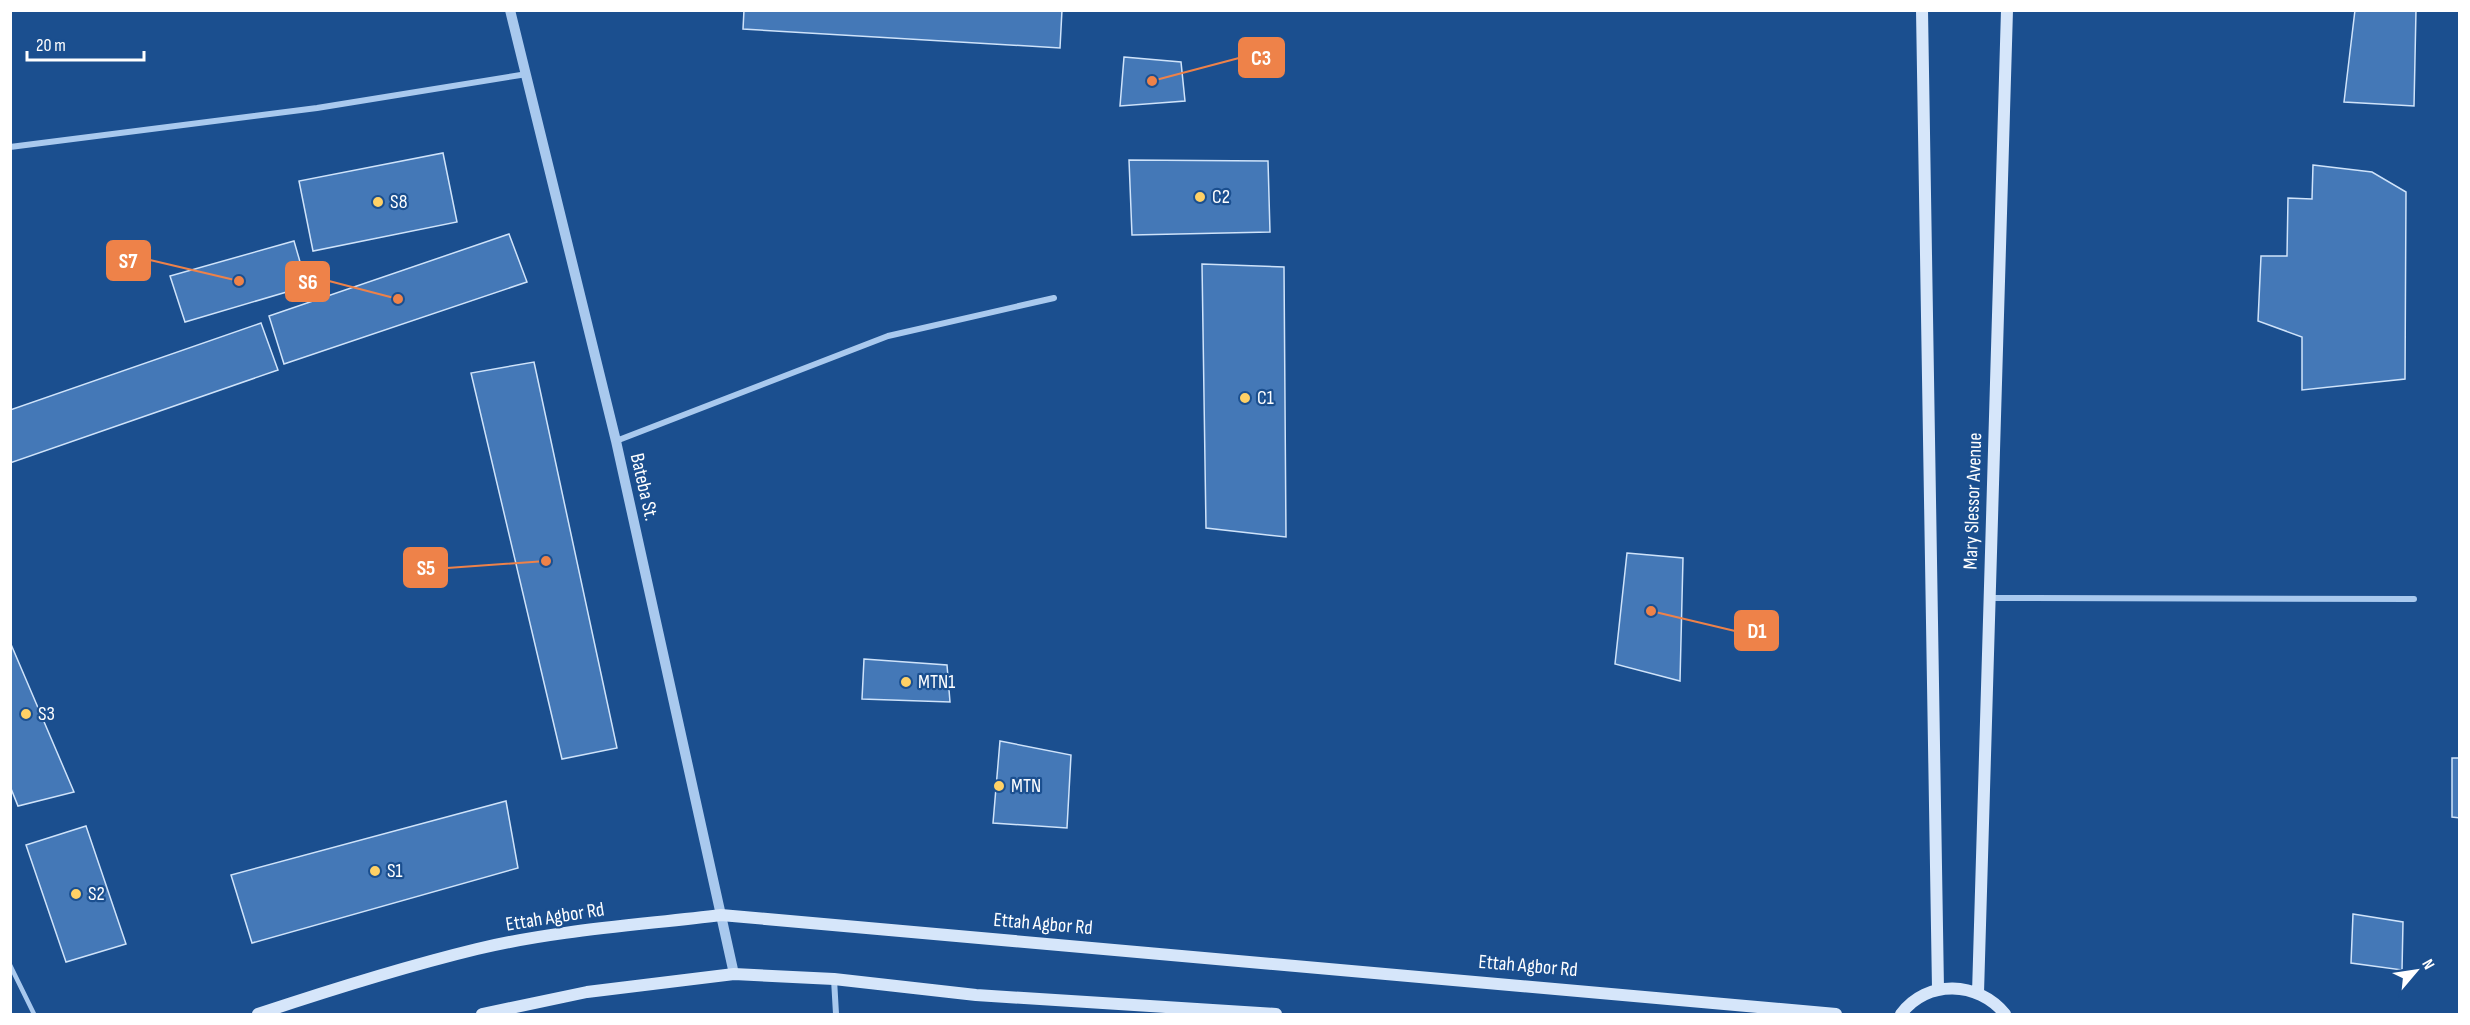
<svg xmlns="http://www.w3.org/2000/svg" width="2470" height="1025" viewBox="0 0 2470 1025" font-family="'Sofia Sans Condensed',sans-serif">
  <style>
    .building { fill: #4478b7; stroke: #cfe3fa; stroke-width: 1.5 }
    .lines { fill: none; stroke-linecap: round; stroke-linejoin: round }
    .service { stroke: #a9c9ee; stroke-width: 4.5 }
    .minor { stroke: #a9c9ee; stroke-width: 6 }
    .tertiary { stroke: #a9c9ee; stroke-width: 10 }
    .secondary { stroke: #d6e6fa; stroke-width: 12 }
    .poi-dot { fill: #ffd166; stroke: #1b4f8f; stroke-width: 2 }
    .labels { text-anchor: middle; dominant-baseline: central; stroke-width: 4.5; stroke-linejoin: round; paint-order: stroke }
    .poi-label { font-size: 20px; fill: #fff; stroke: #1b4f8f; text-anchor: start }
    .street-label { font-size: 20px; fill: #fff; stroke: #1b4f8f }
    .leader { fill: none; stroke: #ee8249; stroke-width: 2 }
    .callout-dot { fill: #ee8249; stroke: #1b4f8f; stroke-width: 2 }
    .callout { fill: #ee8249; stroke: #ee8249; stroke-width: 2 }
    .callout-label { font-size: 21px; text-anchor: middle; font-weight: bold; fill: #fff }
  </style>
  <rect width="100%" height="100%" fill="#1b4f8f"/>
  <path class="building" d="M744,10H1062L1060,48L743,29Z
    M2355,10H2416L2414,106L2344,102Z
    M1124,57L1181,62L1185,101L1120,106Z
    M443,153L457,222L313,251L299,181Z
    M1129,160L1268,161L1270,232L1132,235Z
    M2313,165L2372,172L2406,192L2405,379L2302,390V337L2258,321L2261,256H2287L2288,198L2312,199Z
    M509,234L527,282L284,364L269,316Z
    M294,241L307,286L185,322L170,276Z
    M1202,264L1284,267L1286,537L1206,528Z
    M261,323L278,370L10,463V410Z
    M534,362L617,748L562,759L471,373Z
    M1627,553L1683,558L1680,681L1615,664Z
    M10,642L74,792L18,806L10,786Z
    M864,659L947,665L950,702L862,699Z
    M1000,741L1071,755L1067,828L993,823Z
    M2452,758H2460V818L2452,817Z
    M506,801L518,868L252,943L231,875Z
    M86,826L126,944L66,962L26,845Z
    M2353,914L2403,922L2402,970L2351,963Z"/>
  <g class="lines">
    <path class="service" d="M10,965L34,1014"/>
    <path class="minor" d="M10,147L317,108L527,74
      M616,441L888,336L1054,298
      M1990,598L2414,599
      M834,979L836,1014"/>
    <path class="tertiary" d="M510,10L616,441L734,974"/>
    <path class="secondary" d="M1922,10L1938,989
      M1978,993L2007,10
      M258,1014C330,990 403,967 477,949C556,930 640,925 721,915L1836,1014
      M482,1014L587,992L734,974L834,979L976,995L1276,1014
      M1901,1014C1927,979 1978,981 2005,1014"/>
  </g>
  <g class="poi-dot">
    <circle cx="1200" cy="197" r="6"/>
    <circle cx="378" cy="202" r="6"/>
    <circle cx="1245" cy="398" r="6"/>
    <circle cx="906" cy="682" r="6"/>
    <circle cx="26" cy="714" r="6"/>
    <circle cx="999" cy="786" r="6"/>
    <circle cx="375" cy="871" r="6"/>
    <circle cx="76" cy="894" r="6"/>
  </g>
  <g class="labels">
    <g class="poi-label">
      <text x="1212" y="197">C2</text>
      <text x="390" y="202">S8</text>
      <text x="1257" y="398">C1</text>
      <text x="918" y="682">MTN1</text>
      <text x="38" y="714">S3</text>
      <text x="1011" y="786">MTN</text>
      <text x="387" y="871">S1</text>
      <text x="88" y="894">S2</text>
    </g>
    <g class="street-label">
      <text transform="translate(644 487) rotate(77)">Bateba St.</text>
      <text transform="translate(1973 501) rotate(-88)">Mary Slessor Avenue</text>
      <text transform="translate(555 917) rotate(-9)">Ettah Agbor Rd</text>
      <text transform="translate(1043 924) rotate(5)">Ettah Agbor Rd</text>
      <text transform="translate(1528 966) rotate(5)">Ettah Agbor Rd</text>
    </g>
  </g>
  <path class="leader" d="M1152 81L1239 58M239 281L150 260M398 299L329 281M546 561L447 568M1651 611L1735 631"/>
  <g class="callout-dot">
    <circle cx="1152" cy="81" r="6"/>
    <circle cx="239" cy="281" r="6"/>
    <circle cx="398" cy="299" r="6"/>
    <circle cx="546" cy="561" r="6"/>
    <circle cx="1651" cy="611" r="6"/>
  </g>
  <g class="callout">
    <rect x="1239" y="38" width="45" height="39" rx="6"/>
    <rect x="107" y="241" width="43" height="39" rx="6"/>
    <rect x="286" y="262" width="43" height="39" rx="6"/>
    <rect x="404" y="548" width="43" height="39" rx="6"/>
    <rect x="1735" y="611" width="43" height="39" rx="6"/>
  </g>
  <g class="callout-label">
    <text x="1261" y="65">C3</text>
    <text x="128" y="268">S7</text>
    <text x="308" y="289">S6</text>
    <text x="426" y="575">S5</text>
    <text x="1757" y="638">D1</text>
  </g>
  <rect width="2470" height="1025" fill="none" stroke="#ffffff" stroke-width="24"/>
  <g transform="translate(2416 971) rotate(61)" stroke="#1b4f8f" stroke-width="4.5" paint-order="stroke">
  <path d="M0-4.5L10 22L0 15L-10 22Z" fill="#ffffff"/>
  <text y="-9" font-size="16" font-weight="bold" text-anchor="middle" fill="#ffffff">N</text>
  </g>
  <path d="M27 51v9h117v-9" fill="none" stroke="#ffffff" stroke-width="3"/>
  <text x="36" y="51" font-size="18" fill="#ffffff" stroke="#1b4f8f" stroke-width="4.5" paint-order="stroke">20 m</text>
</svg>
